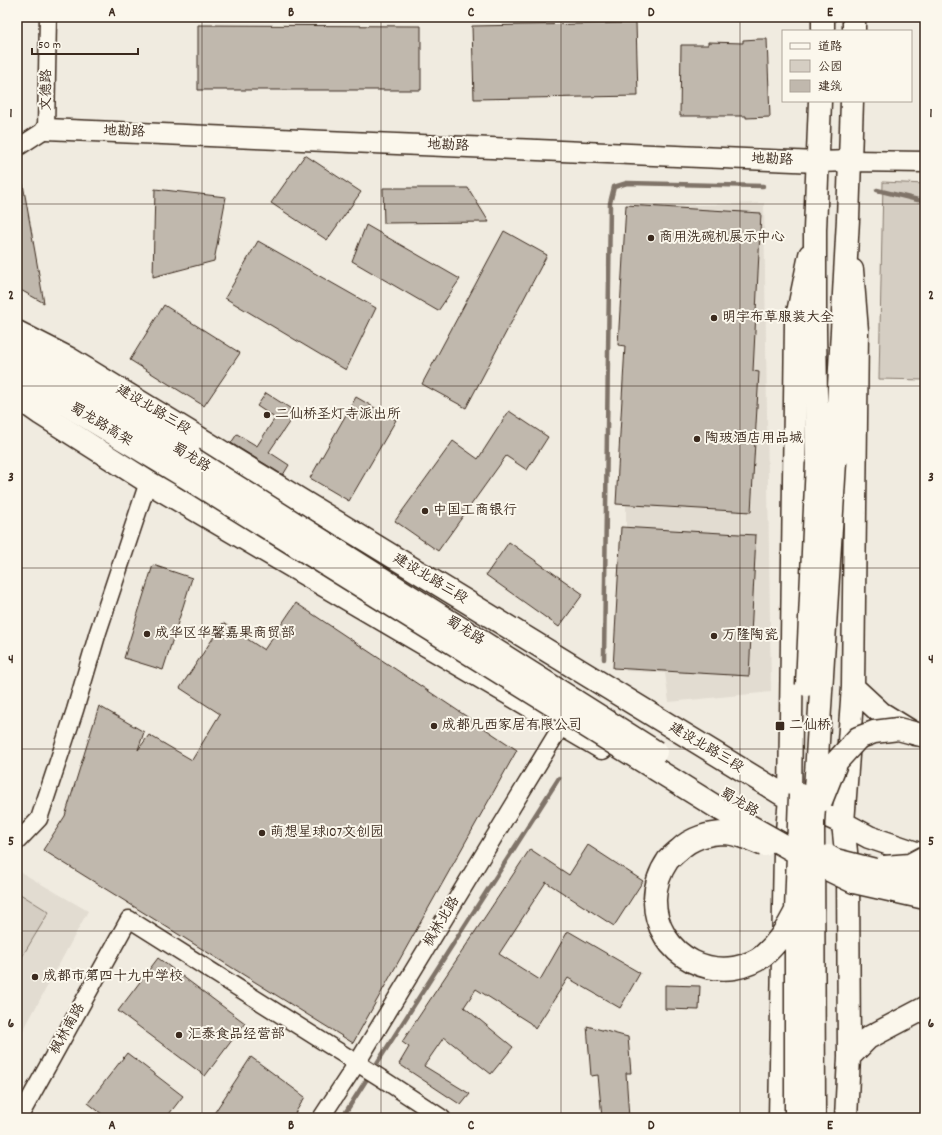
<svg xmlns="http://www.w3.org/2000/svg" width="942" height="1135" viewBox="0 0 942 1135" font-family="Dekko,'LXGW WenKai TC',sans-serif">
  <style>
    .built { fill: #e2dcd1 }
    .green { fill: #d5cec3; stroke: #887c70 }
    .lines { fill: none; stroke-linecap: round; stroke-linejoin: round }
    .stream { stroke: #7f7367; stroke-width: 4.5 }
    .building { fill: #c0b8ad; stroke: #3b2a1e }
    .minor-casing { stroke: #3b2a1e; stroke-width: 19 }
    .tertiary-casing { stroke: #3b2a1e; stroke-width: 23 }
    .secondary-casing { stroke: #3b2a1e; stroke-width: 25 }
    .primary-casing { stroke: #3b2a1e; stroke-width: 25 }
    .minor { stroke: #fbf7ec; stroke-width: 16 }
    .tertiary { stroke: #fbf7ec; stroke-width: 20 }
    .secondary { stroke: #fbf7ec; stroke-width: 22 }
    .primary { stroke: #fbf7ec; stroke-width: 22 }
    .primary-bridge-casing { stroke: #3b2a1e; stroke-width: 25; stroke-linecap: butt }
    .primary-bridge { stroke: #fbf7ec; stroke-width: 22 }
    .grid { fill: none; stroke: #3b2a1e; stroke-width: 1; stroke-opacity: 0.55 }
    .poi-dot { fill: #3b2a1e; stroke: #fbf7ec; stroke-width: 1.5 }
    .labels { text-anchor: middle; dominant-baseline: central; stroke-width: 4; stroke-linejoin: round; paint-order: stroke }
    .street-label { font-size: 14px; fill: #3b2a1e; stroke: #fbf7ec }
    .poi-label { font-size: 14px; fill: #3b2a1e; stroke: #fbf7ec; text-anchor: start }
    .neatline { fill: none; stroke: #3b2a1e; stroke-width: 1.5 }
    .grid-label { font-size: 13px; text-anchor: middle; font-weight: bold; fill: #3b2a1e }
  </style>
  <rect width="100%" height="100%" fill="#f0ebe0"/>
  <filter id="ink" filterUnits="userSpaceOnUse"><feTurbulence type="fractalNoise" baseFrequency=".025" numOctaves="2"/><feDisplacementMap in="SourceGraphic" scale="8" xChannelSelector="R" yChannelSelector="G"/><feConvolveMatrix kernelMatrix="1 2 1 2 8 2 1 2 1" color-interpolation-filters="sRGB"/></filter>
  <g filter="url(#ink)">
    <path class="built" d="M764,203L771,692L669,702L665,673L626,671V207Z
      M17,870L88,911L17,1042Z"/>
    <path class="green" d="M883,182L925,184V380L879,379Z
      M17,892L49,912L17,965Z"/>
    <g class="lines">
      <path class="stream" d="M877,190L918,200H925
        M604,659L610,203L614,187L627,183L763,186
        M342,1118L559,778"/>
    </g>
    <path class="building" d="M636,23L638,96L474,99L472,26Z
      M198,25L421,26V90H198Z
      M759,39H767L770,117L746,118V116H680L681,45H708V42L743,43V40Z
      M305,155L361,192L327,240L271,203Z
      M17,184H23L44,303L17,288Z
      M383,188H468L489,222L384,223Z
      M155,189L226,197L214,261L153,277Z
      M626,205L761,213L753,371L759,372L751,512L616,504L625,346L618,345Z
      M366,225L460,279L438,311L352,261Z
      M504,231L547,255L466,408L422,384Z
      M258,241L376,308L346,370L225,298Z
      M164,305L240,353L204,406L130,360Z
      M266,393L296,412L269,452L289,465L283,475L231,443L237,434L257,446L275,418L257,406Z
      M356,397L396,420L349,501L310,478Z
      M509,411L548,437L527,470L506,456L438,551L395,521L453,441L478,459Z
      M621,527L756,535L749,676L613,668Z
      M509,542L583,594L559,627L486,575Z
      M153,565L192,578L163,670L124,658Z
      M296,603L517,750L353,1043L43,850L65,816L99,706L144,732L138,750L149,735L192,760L220,714L180,688L223,623L264,650Z
      M588,845L643,881L614,926L546,882L499,954L540,980L568,931L640,973L620,1008L568,978L535,1029L530,1023L476,989L464,1007L513,1047L491,1074L444,1037L424,1066L470,1094L461,1105L399,1064L409,1047L402,1042L530,849L569,875Z
      M158,958L245,1023L205,1076L118,1011Z
      M665,985L700,986L699,1010L665,1009Z
      M587,1026L628,1037L631,1073H626L629,1118H602L598,1075L591,1076Z
      M127,1053L183,1096L166,1118H107L88,1103Z
      M251,1057L305,1097L292,1118H211Z"/>
    <g class="lines">
      <g class="minor-casing">
        <path id="minor" d="M17,148L46,129L48,17
          M17,842L39,819L75,710L98,632L148,482
          M19,1118L129,919L384,1080L442,1118
          M321,1118L357,1063L562,725"/>
      </g>
      <g class="tertiary-casing">
        <path id="tertiary" d="M46,129L818,162L850,161L925,162"/>
      </g>
      <g class="secondary-casing">
        <path id="secondary" d="M17,332L68,358L790,799L843,823L869,837L925,856
          M17,397L41,414L148,482L602,748
          M853,687L881,713L915,734
          M849,1057L868,1038L925,1008
          M780,1118L785,851L790,799L796,322L810,255
          M846,1118L849,1057L848,871L843,823L853,687L857,331L852,270"/>
      </g>
      <g class="primary-casing">
        <path id="primary" d="M823,31V17
          M854,31V17
          M17,351L193,459
          M17,375L184,476
          M835,462L848,219L852,101
          M817,463L815,329V230L820,101"/>
      </g>
      <use href="#minor" class="minor"/>
      <use href="#tertiary" class="tertiary"/>
      <use href="#secondary" class="secondary"/>
      <use href="#primary" class="primary"/>
      <g class="primary-bridge-casing">
        <path id="primary-bridge" d="M193,459L656,752
          M184,476L718,808L819,865L854,882L925,898
          M807,685L817,463
          M821,801L837,761L858,738L874,732L898,729L925,736
          M764,845C752,840 739,834 726,833C709,833 691,838 679,850C675,853 671,857 668,860C633,911 673,976 734,968C744,966 756,962 764,955C778,943 788,927 796,911
          M828,856L835,860L883,872L925,881
          M884,867L910,865L925,857
          M796,1118V911L800,795
          M814,1118L813,823L835,462"/>
      </g>
      <use href="#primary-bridge" class="primary-bridge"/>
    </g>
  </g>
  <path class="grid" d="M202,17V1118M381,17V1118M561,17V1118M740,17V1118M17,204H925M17,386H925M17,568H925M17,749H925M17,931H925"/>
  <g class="poi-dot">
    <circle cx="651" cy="238" r="4"/>
    <circle cx="714" cy="318" r="4"/>
    <circle cx="267" cy="415" r="4"/>
    <circle cx="697" cy="439" r="4"/>
    <circle cx="425" cy="511" r="4"/>
    <circle cx="147" cy="634" r="4"/>
    <circle cx="714" cy="636" r="4"/>
    <circle cx="434" cy="726" r="4"/>
    <rect x="775" y="721" width="10" height="10" rx="2"/>
    <circle cx="262" cy="833" r="4"/>
    <circle cx="35" cy="977" r="4"/>
    <circle cx="179" cy="1035" r="4"/>
  </g>
  <g class="labels">
    <g class="street-label">
      <text transform="translate(47 90) rotate(-89)">文德路</text>
      <text transform="translate(124 132) rotate(2)">地勘路</text>
      <text transform="translate(448 146) rotate(2)">地勘路</text>
      <text transform="translate(772 160) rotate(2)">地勘路</text>
      <text transform="translate(153 410) rotate(31)">建设北路三段</text>
      <text transform="translate(101 425) rotate(31)">蜀龙路高架</text>
      <text transform="translate(191 458) rotate(32)">蜀龙路</text>
      <text transform="translate(430 579) rotate(31)">建设北路三段</text>
      <text transform="translate(465 631) rotate(32)">蜀龙路</text>
      <text transform="translate(706 748) rotate(31)">建设北路三段</text>
      <text transform="translate(739 803) rotate(31)">蜀龙路</text>
      <text transform="translate(442 922) rotate(-59)">枫林北路</text>
      <text transform="translate(68 1029) rotate(-61)">枫林南路</text>
    </g>
    <g class="poi-label">
      <text x="659" y="238">商用洗碗机展示中心</text>
      <text x="722" y="318">明宇布草服装大全</text>
      <text x="275" y="415">二仙桥圣灯寺派出所</text>
      <text x="705" y="439">陶玻酒店用品城</text>
      <text x="433" y="511">中国工商银行</text>
      <text x="155" y="634">成华区华馨嘉果商贸部</text>
      <text x="722" y="636">万隆陶瓷</text>
      <text x="442" y="726">成都凡西家居有限公司</text>
      <text x="789" y="726">二仙桥</text>
      <text x="270" y="833">萌想星球107文创园</text>
      <text x="43" y="977">成都市第四十九中学校</text>
      <text x="187" y="1035">汇泰食品经营部</text>
    </g>
  </g>
  <rect width="942" height="1135" fill="none" stroke="#fbf7ec" stroke-width="44"/>
  <rect x="782" y="30" width="130" height="72" fill="#fbf7ec" stroke="#aea59a"/>
  <rect x="790" y="43" width="20" height="6" fill="#fbf7ec" stroke="#aea59a"/>
  <text x="818" y="50" font-size="12" fill="#3b2a1e">道路</text>
  <rect x="790" y="60" width="20" height="12" fill="#d5cec3" stroke="#aea59a"/>
  <text x="818" y="70" font-size="12" fill="#3b2a1e">公园</text>
  <rect x="790" y="80" width="20" height="12" fill="#c0b8ad" stroke="#aea59a"/>
  <text x="818" y="90" font-size="12" fill="#3b2a1e">建筑</text>
  <path d="M32 48v6h106v-6" fill="none" stroke="#3b2a1e" stroke-width="2"/>
  <text x="38" y="48" font-size="12" fill="#3b2a1e" stroke="#fbf7ec" stroke-width="3" paint-order="stroke">50 m</text>
  <rect x="22" y="22" width="898" height="1091" class="neatline"/>
  <g class="grid-label">
    <text x="112" y="16">A</text>
    <text x="291" y="16">B</text>
    <text x="471" y="16">C</text>
    <text x="651" y="16">D</text>
    <text x="830" y="16">E</text>
    <text x="11" y="117">1</text>
    <text x="931" y="117">1</text>
    <text x="11" y="299">2</text>
    <text x="931" y="299">2</text>
    <text x="11" y="481">3</text>
    <text x="931" y="481">3</text>
    <text x="11" y="663">4</text>
    <text x="931" y="663">4</text>
    <text x="11" y="845">5</text>
    <text x="931" y="845">5</text>
    <text x="11" y="1027">6</text>
    <text x="931" y="1027">6</text>
    <text x="112" y="1129">A</text>
    <text x="291" y="1129">B</text>
    <text x="471" y="1129">C</text>
    <text x="651" y="1129">D</text>
    <text x="830" y="1129">E</text>
  </g>
</svg>
